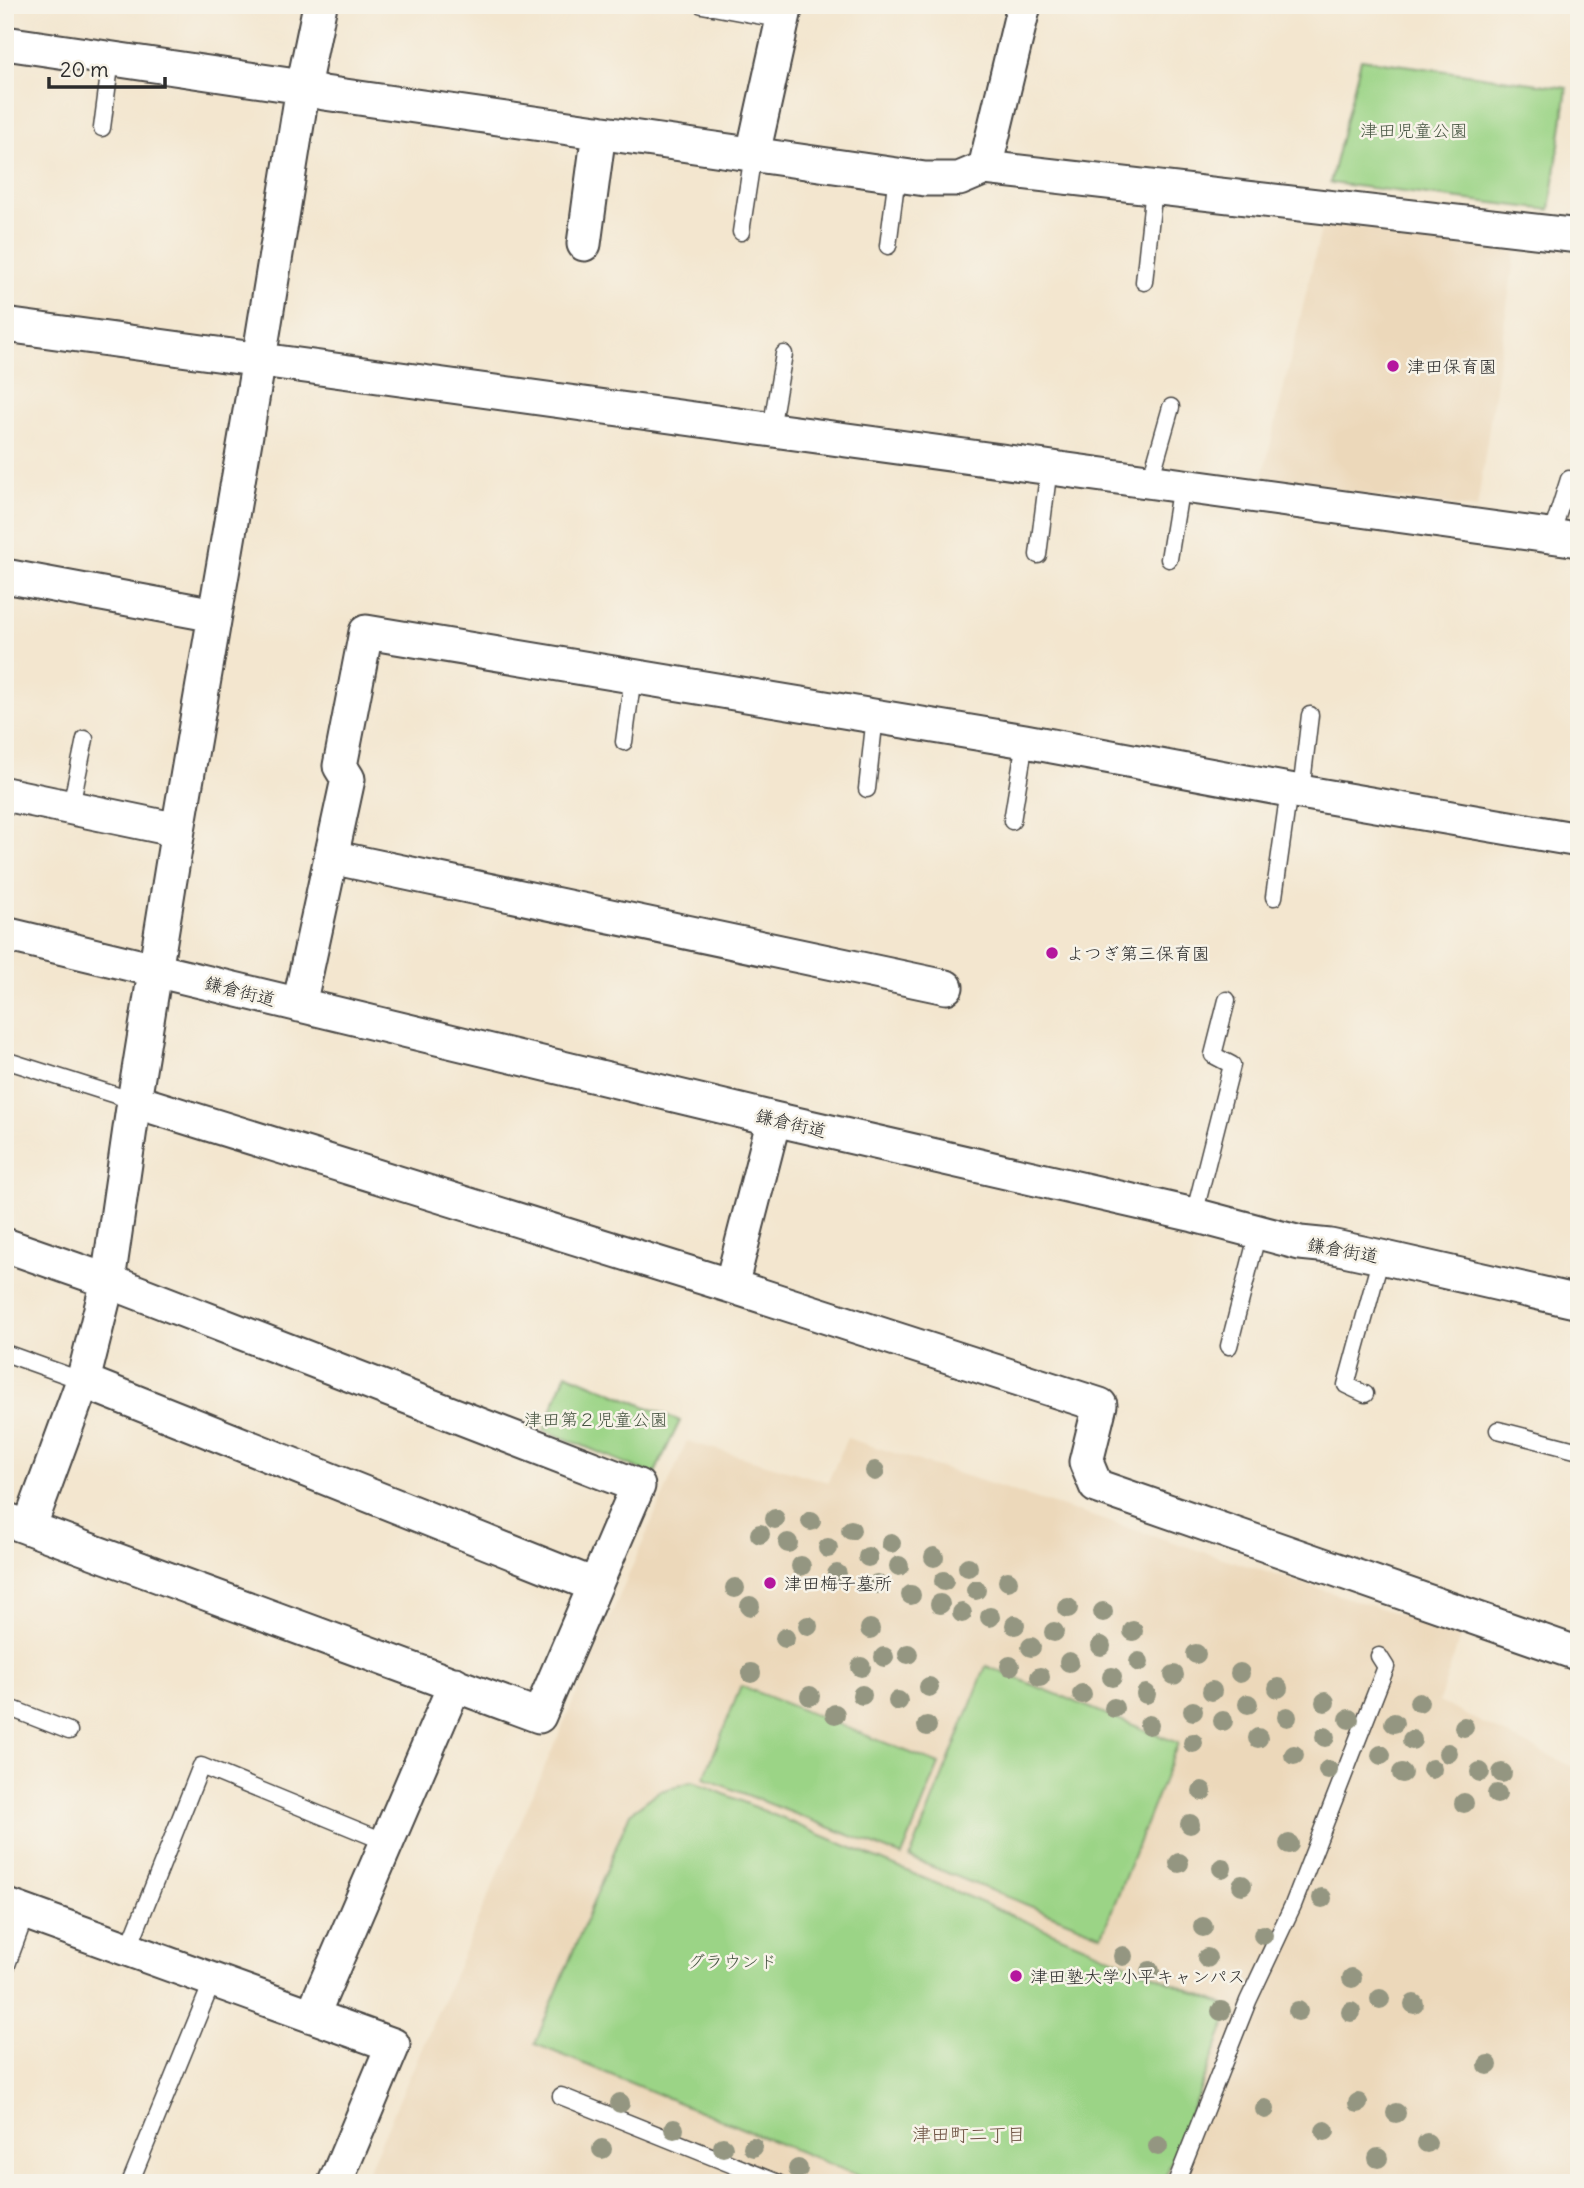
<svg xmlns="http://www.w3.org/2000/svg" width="1584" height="2188" viewBox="0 0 1584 2188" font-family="Delius,'Klee One',sans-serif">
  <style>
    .built { fill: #ecd8ba }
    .green { fill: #9bd486; stroke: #638058; stroke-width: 2 }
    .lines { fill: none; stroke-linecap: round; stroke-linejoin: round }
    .service-casing { stroke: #494744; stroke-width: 19 }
    .minor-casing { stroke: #494744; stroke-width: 37 }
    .service { stroke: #fff; stroke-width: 16 }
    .minor { stroke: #fff; stroke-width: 33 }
    .tree { fill: #949681 }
    .poi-dot { fill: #b5179e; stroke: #f7f3e8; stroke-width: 2.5 }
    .labels { text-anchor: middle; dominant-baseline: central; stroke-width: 5; stroke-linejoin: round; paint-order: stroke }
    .park-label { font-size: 18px; fill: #475542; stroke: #f7f3e8 }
    .poi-label { font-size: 18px; fill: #2b2b2b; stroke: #f7f3e8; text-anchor: start }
    .street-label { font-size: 18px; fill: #2b2b2b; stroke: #f7f3e8 }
    .neighbourhood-label { font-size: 19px; fill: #6d5242; stroke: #f7f3e8 }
  </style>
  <rect width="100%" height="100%" fill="#f7f3e8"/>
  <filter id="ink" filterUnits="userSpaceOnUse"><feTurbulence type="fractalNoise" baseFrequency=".0143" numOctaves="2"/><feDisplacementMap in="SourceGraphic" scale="14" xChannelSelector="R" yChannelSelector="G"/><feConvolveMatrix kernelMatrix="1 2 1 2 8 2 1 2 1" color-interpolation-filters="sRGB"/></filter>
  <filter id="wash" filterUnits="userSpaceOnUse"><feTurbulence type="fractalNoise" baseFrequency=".00686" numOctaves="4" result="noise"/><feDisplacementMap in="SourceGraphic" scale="28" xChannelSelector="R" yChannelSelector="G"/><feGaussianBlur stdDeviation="1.57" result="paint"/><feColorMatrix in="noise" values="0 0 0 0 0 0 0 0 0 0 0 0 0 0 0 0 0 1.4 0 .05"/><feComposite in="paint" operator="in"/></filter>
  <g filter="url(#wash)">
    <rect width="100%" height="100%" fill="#f3e6cf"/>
    <path class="built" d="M1323,221L1515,252L1477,509L1262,481Z
      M847,1438L1461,1634L1439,1702L1579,1770V2183H363L687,1441L828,1482Z"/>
    <path class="green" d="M1361,59L1567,88L1550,210L1330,183Z
      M566,1373L680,1421L654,1475L544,1430Z
      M986,1666L1178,1743L1102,1935L910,1858Z
      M741,1686L939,1764L902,1856L704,1778Z
      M693,1781L1232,2008L1163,2183H876L535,2044L630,1813L658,1792Z"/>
  </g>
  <g filter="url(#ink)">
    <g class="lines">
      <g class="service-casing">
        <path id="service" d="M702,5L783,20
          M102,128L111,59
          M741,232L753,154
          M888,246L897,175
          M1144,282L1154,188
          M771,429L784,354
          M1150,481L1171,407
          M1551,536L1569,479
          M1038,555L1049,467
          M1169,559L1181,485
          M624,742L633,676
          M867,789L875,716
          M1301,792L1310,715
          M71,806L85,739
          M1012,821L1025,741
          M1274,897L1289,790
          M5,1060L134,1101
          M1194,1215L1232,1065L1213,1055L1227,1000
          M1229,1346L1258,1232
          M5,1353L83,1381
          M1365,1394L1346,1385L1381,1257
          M1498,1430L1579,1451
          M5,1706L69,1731
          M128,1950L201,1766L386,1842
          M5,1970L26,1913
          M561,2096L778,2183
          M130,2183L213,1980
          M1176,2183L1248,2001L1293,1905L1386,1667L1379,1656"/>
      </g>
      <g class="minor-casing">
        <path id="minor" d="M5,43L303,87L324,93L925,179H959L985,168L1579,236
          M753,154L786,5
          M985,168L1024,5
          M584,244L599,132
          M5,325L1579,540
          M5,576L215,615
          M5,794L178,830
          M331,857L946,987
          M5,934L774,1119L1194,1215L1300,1243L1330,1246L1381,1257L1579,1302
          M299,1005L348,779L340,766L366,632L1025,741L1289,790L1579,840
          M134,1101L731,1286L1100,1405L1086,1462L1096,1486L1579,1654
          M5,1245L108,1281L638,1486L539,1716L5,1519
          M731,1286L774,1119
          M83,1381L594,1585
          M29,1528L83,1381L108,1281L134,1101L178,830L259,359L303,87L320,5
          M5,1905L393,2045L335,2183
          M312,2016L455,1684"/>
      </g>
      <use href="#service" class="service"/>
      <use href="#minor" class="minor"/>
    </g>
    <g class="tree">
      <circle cx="875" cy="1471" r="10"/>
      <circle cx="775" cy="1519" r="10"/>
      <circle cx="811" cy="1521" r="10"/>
      <circle cx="851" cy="1530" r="10"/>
      <circle cx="760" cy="1534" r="10"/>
      <circle cx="788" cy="1543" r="10"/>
      <circle cx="891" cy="1543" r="10"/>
      <circle cx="828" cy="1548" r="10"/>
      <circle cx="868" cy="1557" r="10"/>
      <circle cx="934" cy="1557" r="10"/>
      <circle cx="801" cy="1566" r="10"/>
      <circle cx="899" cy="1566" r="10"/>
      <circle cx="968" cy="1567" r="10"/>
      <circle cx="837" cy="1574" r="10"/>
      <circle cx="944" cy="1581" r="10"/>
      <circle cx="1008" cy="1581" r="10"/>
      <circle cx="877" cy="1584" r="10"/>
      <circle cx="735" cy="1588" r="10"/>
      <circle cx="976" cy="1590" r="10"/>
      <circle cx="911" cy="1595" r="10"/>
      <circle cx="940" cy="1604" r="10"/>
      <circle cx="750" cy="1606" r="10"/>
      <circle cx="1068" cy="1608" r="10"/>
      <circle cx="1103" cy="1612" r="10"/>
      <circle cx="962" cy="1613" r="10"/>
      <circle cx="990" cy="1617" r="10"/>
      <circle cx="1015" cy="1625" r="10"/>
      <circle cx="808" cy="1626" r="10"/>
      <circle cx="870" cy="1629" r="10"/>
      <circle cx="1133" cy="1631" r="10"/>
      <circle cx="1054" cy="1632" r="10"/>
      <circle cx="785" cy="1638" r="10"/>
      <circle cx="1101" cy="1646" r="10"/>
      <circle cx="1031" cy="1647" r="10"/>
      <circle cx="908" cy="1654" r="10"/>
      <circle cx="1196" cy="1654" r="10"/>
      <circle cx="884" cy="1657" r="10"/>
      <circle cx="1069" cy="1662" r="10"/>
      <circle cx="1139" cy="1662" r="10"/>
      <circle cx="1010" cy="1666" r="10"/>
      <circle cx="861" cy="1667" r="10"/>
      <circle cx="751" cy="1673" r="10"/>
      <circle cx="1240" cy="1673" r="10"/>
      <circle cx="1174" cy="1675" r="10"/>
      <circle cx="1040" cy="1677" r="10"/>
      <circle cx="1112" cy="1677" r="10"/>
      <circle cx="929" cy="1687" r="10"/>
      <circle cx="1278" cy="1688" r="10"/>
      <circle cx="1212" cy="1691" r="10"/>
      <circle cx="1082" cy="1694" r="10"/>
      <circle cx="1146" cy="1694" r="10"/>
      <circle cx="862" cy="1695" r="10"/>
      <circle cx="810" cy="1696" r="10"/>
      <circle cx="898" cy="1701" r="10"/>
      <circle cx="1325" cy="1702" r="10"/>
      <circle cx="1419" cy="1702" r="10"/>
      <circle cx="1248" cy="1704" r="10"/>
      <circle cx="1114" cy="1708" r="10"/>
      <circle cx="1193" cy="1711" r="10"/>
      <circle cx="835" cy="1714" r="10"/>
      <circle cx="1287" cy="1717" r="10"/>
      <circle cx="1349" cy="1719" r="10"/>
      <circle cx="1223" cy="1721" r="10"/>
      <circle cx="1394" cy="1723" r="10"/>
      <circle cx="1149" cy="1725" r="10"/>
      <circle cx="927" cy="1726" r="10"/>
      <circle cx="1464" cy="1727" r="10"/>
      <circle cx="1325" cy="1737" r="10"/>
      <circle cx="1258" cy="1738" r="10"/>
      <circle cx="1412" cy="1740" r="10"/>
      <circle cx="1193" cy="1743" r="10"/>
      <circle cx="1448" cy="1753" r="10"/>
      <circle cx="1294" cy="1755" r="10"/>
      <circle cx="1381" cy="1755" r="10"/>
      <circle cx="1432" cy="1769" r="10"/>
      <circle cx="1328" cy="1770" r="10"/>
      <circle cx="1480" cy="1772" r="10"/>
      <circle cx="1402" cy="1773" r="10"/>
      <circle cx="1502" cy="1773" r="10"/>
      <circle cx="1202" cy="1791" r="10"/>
      <circle cx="1497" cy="1794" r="10"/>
      <circle cx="1464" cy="1803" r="10"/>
      <circle cx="1190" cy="1824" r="10"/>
      <circle cx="1289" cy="1844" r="10"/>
      <circle cx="1179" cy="1863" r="10"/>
      <circle cx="1222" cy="1868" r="10"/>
      <circle cx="1242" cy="1885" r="10"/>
      <circle cx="1322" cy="1898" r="10"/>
      <circle cx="1203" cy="1927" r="10"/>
      <circle cx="1263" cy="1935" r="10"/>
      <circle cx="1123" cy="1956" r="10"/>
      <circle cx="1207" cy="1958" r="10"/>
      <circle cx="1150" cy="1971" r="10"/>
      <circle cx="1352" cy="1978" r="10"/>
      <circle cx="1380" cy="1999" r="10"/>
      <circle cx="1414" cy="2004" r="10"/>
      <circle cx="1221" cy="2011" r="10"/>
      <circle cx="1298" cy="2011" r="10"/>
      <circle cx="1351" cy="2012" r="10"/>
      <circle cx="1488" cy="2065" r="10"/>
      <circle cx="620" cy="2103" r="10"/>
      <circle cx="1358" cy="2103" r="10"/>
      <circle cx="1265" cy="2109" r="10"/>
      <circle cx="1396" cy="2113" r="10"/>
      <circle cx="674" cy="2129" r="10"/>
      <circle cx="1325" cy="2131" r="10"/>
      <circle cx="1427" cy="2143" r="10"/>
      <circle cx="1158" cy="2146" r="10"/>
      <circle cx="723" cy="2147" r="10"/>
      <circle cx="753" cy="2147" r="10"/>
      <circle cx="602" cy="2149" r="10"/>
      <circle cx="1378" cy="2158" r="10"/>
      <circle cx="798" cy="2169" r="10"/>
    </g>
  </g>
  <g class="poi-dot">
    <circle cx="1393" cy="366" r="7"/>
    <circle cx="1052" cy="953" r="7"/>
    <circle cx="770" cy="1583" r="7"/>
    <circle cx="1016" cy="1976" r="7"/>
  </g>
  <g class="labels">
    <g class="park-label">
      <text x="1414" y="130">津田児童公園</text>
      <text x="596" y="1419">津田第２児童公園</text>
      <text x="732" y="1961">グラウンド</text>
    </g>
    <g class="poi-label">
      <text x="1407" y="366">津田保育園</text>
      <text x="1066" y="953">よつぎ第三保育園</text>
      <text x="784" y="1583">津田梅子墓所</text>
      <text x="1030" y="1976">津田塾大学小平キャンパス</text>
    </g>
    <g class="street-label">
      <text transform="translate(240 991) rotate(14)">鎌倉街道</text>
      <text transform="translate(791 1123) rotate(13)">鎌倉街道</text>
      <text transform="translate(1343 1250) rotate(10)">鎌倉街道</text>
    </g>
    <g class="neighbourhood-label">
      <text x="969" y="2134">津田町二丁目</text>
    </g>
  </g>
  <rect width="1584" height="2188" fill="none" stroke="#f7f3e8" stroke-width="28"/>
  <path d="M49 77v10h116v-10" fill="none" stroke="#2b2b2b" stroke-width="3.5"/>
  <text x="60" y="77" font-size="21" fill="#2b2b2b" stroke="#f7f3e8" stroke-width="5" paint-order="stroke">20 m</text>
</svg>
